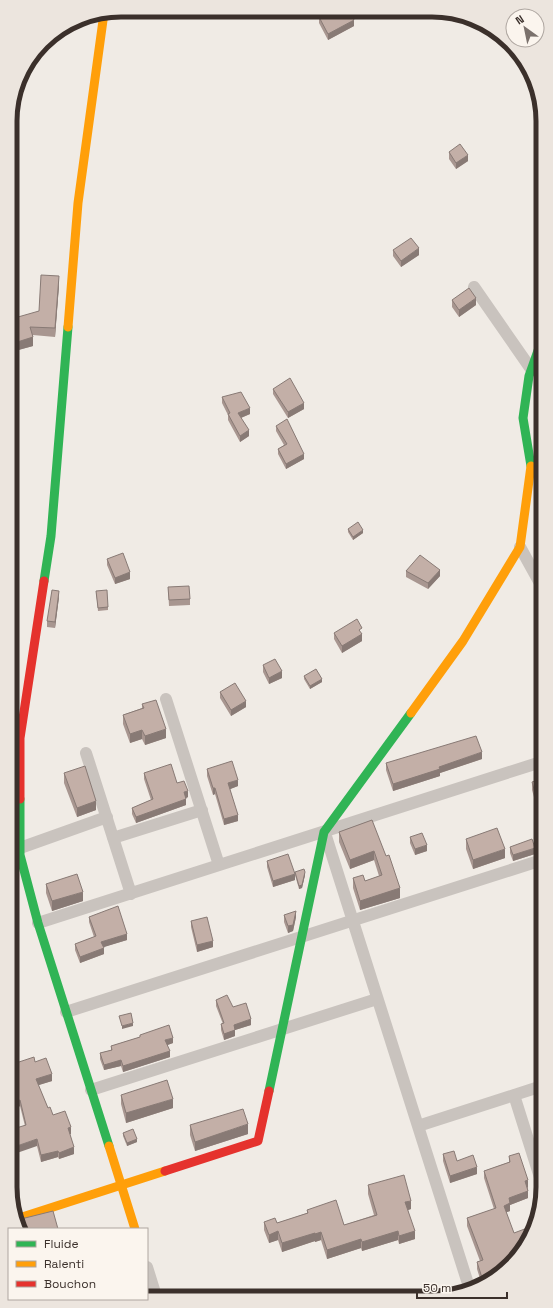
<svg xmlns="http://www.w3.org/2000/svg" width="553" height="1308" viewBox="0 0 553 1308" font-family="'Space Grotesk',sans-serif">
  <style>
    .lines { fill: none; stroke-linecap: round; stroke-linejoin: round }
    .street { stroke: #c9c3be; stroke-width: 12 }
    .fast { stroke: #30b455; stroke-width: 9 }
    .slow { stroke: #ff9f0a; stroke-width: 9 }
    .jam { stroke: #e5322d; stroke-width: 9 }
    .wall { fill: #a89690 }
    .shaded-wall { fill: #887a75 }
    .building { fill: #c3afa7; stroke: #887a75 }
    .rim { fill: none; stroke: #3b302b; stroke-width: 5 }
  </style>
  <rect width="100%" height="100%" fill="#f0ebe5"/>
  <g class="lines">
    <path class="street" d="M474,287L531,369
      M520,547L541,585
      M166,699L219,865
      M86,753L131,894
      M325,833L470,1290
      M113,838L202,810
      M20,848L107,817
      M38,923L541,762
      M66,1012L542,860
      M91,1090L377,999
      M514,1095L543,1187
      M418,1126L542,1086
      M147,1267L156,1296"/>
    <path class="fast" d="M531,466L523,418L529,376L540,345
      M44,581L51,536L68,327
      M20,799V855L38,923L109,1146
      M269,1091L324,832L411,713"/>
    <path class="slow" d="M68,327L78,203L104,13
      M411,713L463,641L520,547L531,466
      M109,1146L135,1229
      M16,1219L165,1171"/>
    <path class="jam" d="M20,799V738L44,581
      M165,1171L258,1141L269,1091"/>
  </g>
  <path class="wall" d="M319,17L354,26L328,40L319,23Z
    M449,152L468,161L456,169L449,159Z
    M393,250L419,255L401,267L393,256Z
    M59,285L55,337L33,335V346L11,352L39,311Z
    M452,300L476,305L459,317L452,307Z
    M273,389L304,409L288,418L273,394Z
    M222,397L250,414L241,418L249,436L240,442L228,420V415L222,403Z
    M276,426L304,459L286,469L278,454V449L284,445L276,431Z
    M348,529L363,533L353,540L348,532Z
    M107,559L130,579L115,584L107,565Z
    M406,571L440,576L428,589L406,577Z
    M168,587L190,599V605L169,606Z
    M96,591L108,607V610L98,611Z
    M59,597L55,628L47,627V621Z
    M334,633L362,634V641L342,653L334,639Z
    M263,665L282,678L269,684L263,672Z
    M304,676L322,682L310,689L304,679Z
    M220,692L246,707L231,716L220,698Z
    M142,704L166,738L145,745L142,739L130,743L123,724V715L142,708Z
    M482,759L440,773V776L393,791L386,770V763Z
    M207,769L238,786L230,789L238,821L224,825L215,794L213,795L207,776Z
    M64,773L96,810L77,817L64,783Z
    M144,773L177,783L188,797L186,798V805L136,823L132,814V808L151,800L144,779Z
    M541,779L539,815L532,790V782Z
    M372,820L400,898L360,910L353,888V878L365,881L379,876L374,860L350,869L339,842V832Z
    M410,837L427,851L415,855L410,843Z
    M466,839L505,858L473,869L466,849Z
    M510,847L535,854L513,861L510,853Z
    M267,861L295,880L273,887L267,867Z
    M295,872L305,875L302,888L299,889L295,875Z
    M46,884L83,901L52,911L46,893Z
    M284,915L296,917L293,931L288,933L284,922Z
    M89,917L127,940L103,947L104,954L80,963L75,950V944L94,937L89,922Z
    M191,921L213,947L197,952L191,927Z
    M216,1000L233,1007L251,1025L235,1030V1036L224,1040L221,1030V1024H223L216,1006Z
    M140,1035L173,1043L167,1045L170,1057L123,1072L121,1066L104,1070L100,1059V1053L111,1050V1046L140,1037Z
    M35,1062L52,1081L38,1085L48,1108L53,1115L71,1134H70L74,1154L59,1159L58,1157L41,1162L37,1146L25,1126L20,1106L17,1108L13,1097V1064Z
    M121,1095L173,1108L126,1123L121,1104Z
    M190,1125L248,1134L195,1151L190,1135Z
    M123,1133L137,1142L127,1146L123,1136Z
    M443,1154L457,1161L477,1174L450,1183L443,1161Z
    M509,1156L528,1187V1198L510,1205V1211L507,1212L494,1279L482,1285L477,1269V1262L480,1261L467,1226V1218L494,1209L484,1178V1171L509,1162Z
    M368,1185L411,1209L408,1210L415,1239L399,1244L398,1240L362,1251L361,1248L327,1259L321,1240L315,1242V1241L282,1252L278,1240L269,1243L264,1230V1222L277,1223L307,1213V1210L344,1225L374,1215L368,1194Z
    M21,1219L58,1229H22L21,1227Z"/>
  <path class="shaded-wall" d="M354,20V26L328,40V34Z
    M468,155V161L456,169V163Z
    M419,248V255L401,267V261Z
    M59,276V285L55,337V328Z
    M476,298V305L459,317V310Z
    M33,337V346L11,352V344Z
    M304,403V409L288,418V412Z
    M250,408V414L238,419V413Z
    M249,430V436L240,442V436Z
    M304,454V459L286,469V464Z
    M363,530V533L353,540V537Z
    M440,570V576L428,589V583Z
    M130,572V579L115,584V578Z
    M59,591V597L55,628V622Z
    M362,634V641L342,653V646Z
    M282,671V678L269,684V678Z
    M322,679V682L310,689V686Z
    M246,701V707L231,716V710Z
    M166,729V738L145,745V736Z
    M142,730V739L130,743V734Z
    M482,752V759L440,773V776L393,791V784L439,767Z
    M238,780V786L228,790V783Z
    M213,788H215V794L213,795Z
    M188,791V797L184,799V792Z
    M186,799V805L136,823V817Z
    M96,801V810L77,817V808Z
    M542,806V814L539,815V807Z
    M238,815V821L224,825V819Z
    M427,845V851L415,855V849Z
    M535,848V854L513,861V855Z
    M505,849V858L473,869V860Z
    M374,851V860L350,869V860Z
    M305,872V875L302,888L299,889V886Z
    M295,874V880L273,887V881Z
    M400,888V898L360,910V901Z
    M83,892V901L52,911V901Z
    M296,911V917L293,931L288,933V926Z
    M127,934V940L101,948V942Z
    M213,941V947L197,952V945Z
    M104,948V954L80,963V957Z
    M13,974H15V979L13,980Z
    M251,1019V1025L235,1030V1036L224,1040V1034L234,1025Z
    M133,1023V1026L122,1029V1026Z
    M173,1038V1043L165,1046V1040Z
    M170,1051V1057L123,1072V1066Z
    M121,1060V1066L104,1070V1065Z
    M52,1074V1081L36,1086V1079Z
    M173,1099V1108L126,1123V1113Z
    M20,1100V1106L17,1108V1101Z
    M248,1124V1134L195,1151V1142Z
    M71,1127V1134L68,1135V1128Z
    M37,1139V1146L14,1154V1147Z
    M137,1139V1142L127,1146V1143Z
    M74,1147V1154L59,1159V1153Z
    M58,1151V1157L41,1162V1155Z
    M477,1167V1174L450,1183V1176Z
    M528,1180V1187L525,1188V1181Z
    M528,1191V1198L510,1205V1211L504,1213V1206L509,1198Z
    M411,1201V1209L405,1211V1202Z
    M278,1231V1240L269,1243V1235Z
    M398,1231V1240L362,1251V1242Z
    M415,1231V1239L399,1244V1236Z
    M321,1232V1240L315,1242V1234Z
    M315,1233V1241L282,1252V1243Z
    M361,1239V1248L327,1259V1250Z"/>
  <path class="building" d="M330,11H350L354,20L328,34L319,17Z
    M460,144L468,155L456,163L449,152Z
    M411,238L419,248L401,261L393,250Z
    M41,275L59,276L55,328L30,327L33,337L11,344V319L39,311Z
    M469,288L476,298L459,310L452,300Z
    M290,378L304,403L288,412L273,389Z
    M241,392L250,408L238,413L249,430L240,436L228,414L230,413L222,397Z
    M287,419L304,454L286,464L278,449L287,444L276,426Z
    M358,522L363,530L353,537L348,529Z
    M123,553L130,572L115,578L107,559Z
    M420,555L440,570L428,583L406,571Z
    M189,586L190,599L169,600L168,587Z
    M52,590L59,591L55,622L47,621Z
    M107,590L108,607L98,608L96,591Z
    M357,619L362,628L359,630L362,634L342,646L334,633Z
    M275,659L282,671L269,678L263,665Z
    M316,669L322,679L310,686L304,676Z
    M235,683L246,701L231,710L220,692Z
    M156,700L166,729L145,736L142,730L130,734L123,715L144,708L142,704Z
    M476,736L482,752L439,767L440,769L393,784L386,763Z
    M232,761L238,780L228,783L238,815L224,819L215,788H213L207,769Z
    M171,764L177,783L184,781L188,791L184,792L186,799L136,817L132,808L153,799L144,773Z
    M85,766L96,801L77,808L64,773Z
    M541,779L542,806L539,807L532,782Z
    M372,820L386,856L389,855L400,888L360,901L353,878L363,875L365,881L382,875L374,851L350,860L339,832Z
    M497,828L505,849L473,860L466,839Z
    M422,833L427,845L415,849L410,837Z
    M532,839L535,848L513,855L510,847Z
    M288,854L295,874L273,881L267,861Z
    M304,869L305,872L302,885L299,886L295,872Z
    M77,874L83,892L52,901L46,884Z
    M118,906L127,934L101,942L104,948L80,957L75,944L96,936L89,917Z
    M296,911L293,925L288,926L284,915Z
    M207,917L213,941L197,945L191,921Z
    M13,968L15,974H13Z
    M227,995L233,1007L246,1003L251,1019L234,1025L235,1030L224,1034L221,1024L224,1023L216,1000Z
    M131,1013L133,1023L122,1026L119,1016Z
    M169,1025L173,1038L165,1040L170,1051L123,1066L121,1060L104,1065L100,1053L112,1050L111,1046L140,1037V1035Z
    M34,1057L35,1062L46,1058L52,1074L36,1079L48,1108L50,1107L53,1115L65,1111L71,1127L68,1128L74,1147L59,1153L58,1151L41,1155L37,1139L14,1147L13,1129L26,1125L20,1100L17,1101L13,1090V1064Z
    M167,1080L173,1099L126,1113L121,1095Z
    M243,1109L248,1124L195,1142L190,1125Z
    M133,1129L137,1139L127,1143L123,1133Z
    M454,1151L457,1161L473,1155L477,1167L450,1176L443,1154Z
    M519,1153L528,1180L525,1181L528,1191L509,1198L510,1203L504,1206L514,1233L530,1227L520,1255L494,1279L484,1284L477,1262L483,1260L467,1218L496,1208L484,1171L510,1162L509,1156Z
    M404,1175L411,1201L405,1202L415,1231L399,1236L398,1231L362,1242L361,1239L327,1250L321,1232L315,1234V1233L282,1243L278,1231L269,1235L264,1222L275,1218L277,1223L308,1213L307,1210L336,1200L344,1225L377,1215L368,1185Z
    M53,1211L58,1229H23L21,1219Z
    M285,1291L286,1295H273Z"/>
  <path d="M0 0H553V1308H0ZM121 17H432A104 104 0 0 1 536 121V1187A104 104 0 0 1 432 1291H121A104 104 0 0 1 17 1187V121A104 104 0 0 1 121 17Z" fill="#ece5de" fill-rule="evenodd"/>
  <path class="rim" d="M121 17H432A104 104 0 0 1 536 121V1187A104 104 0 0 1 432 1291H121A104 104 0 0 1 17 1187V121A104 104 0 0 1 121 17Z"/>
  <rect x="8" y="1228" width="140" height="72" fill="#fbf5ee" stroke="#aea6a0"/>
  <rect x="16" y="1241" width="20" height="6" fill="#30b455" stroke="#aea6a0"/>
  <text x="44" y="1248" font-size="12" fill="#3b302b">Fluide</text>
  <rect x="16" y="1261" width="20" height="6" fill="#ff9f0a" stroke="#aea6a0"/>
  <text x="44" y="1268" font-size="12" fill="#3b302b">Ralenti</text>
  <rect x="16" y="1281" width="20" height="6" fill="#e5322d" stroke="#aea6a0"/>
  <text x="44" y="1288" font-size="12" fill="#3b302b">Bouchon</text>
  <g transform="translate(525 28) rotate(327)"><circle r="19" fill="#fbf5ee" stroke="#aea6a0"/>
  <path d="M0-3L7 15L0 10L-7 15Z" fill="#7a716c"/>
  <text y="-6" font-size="11" font-weight="bold" text-anchor="middle" fill="#3b302b">N</text>
  </g>
  <path d="M417 1292v6h90v-6" fill="none" stroke="#3b302b" stroke-width="2"/>
  <text x="423" y="1292" font-size="12" fill="#3b302b" stroke="#fbf5ee" stroke-width="3" paint-order="stroke">50 m</text>
</svg>
